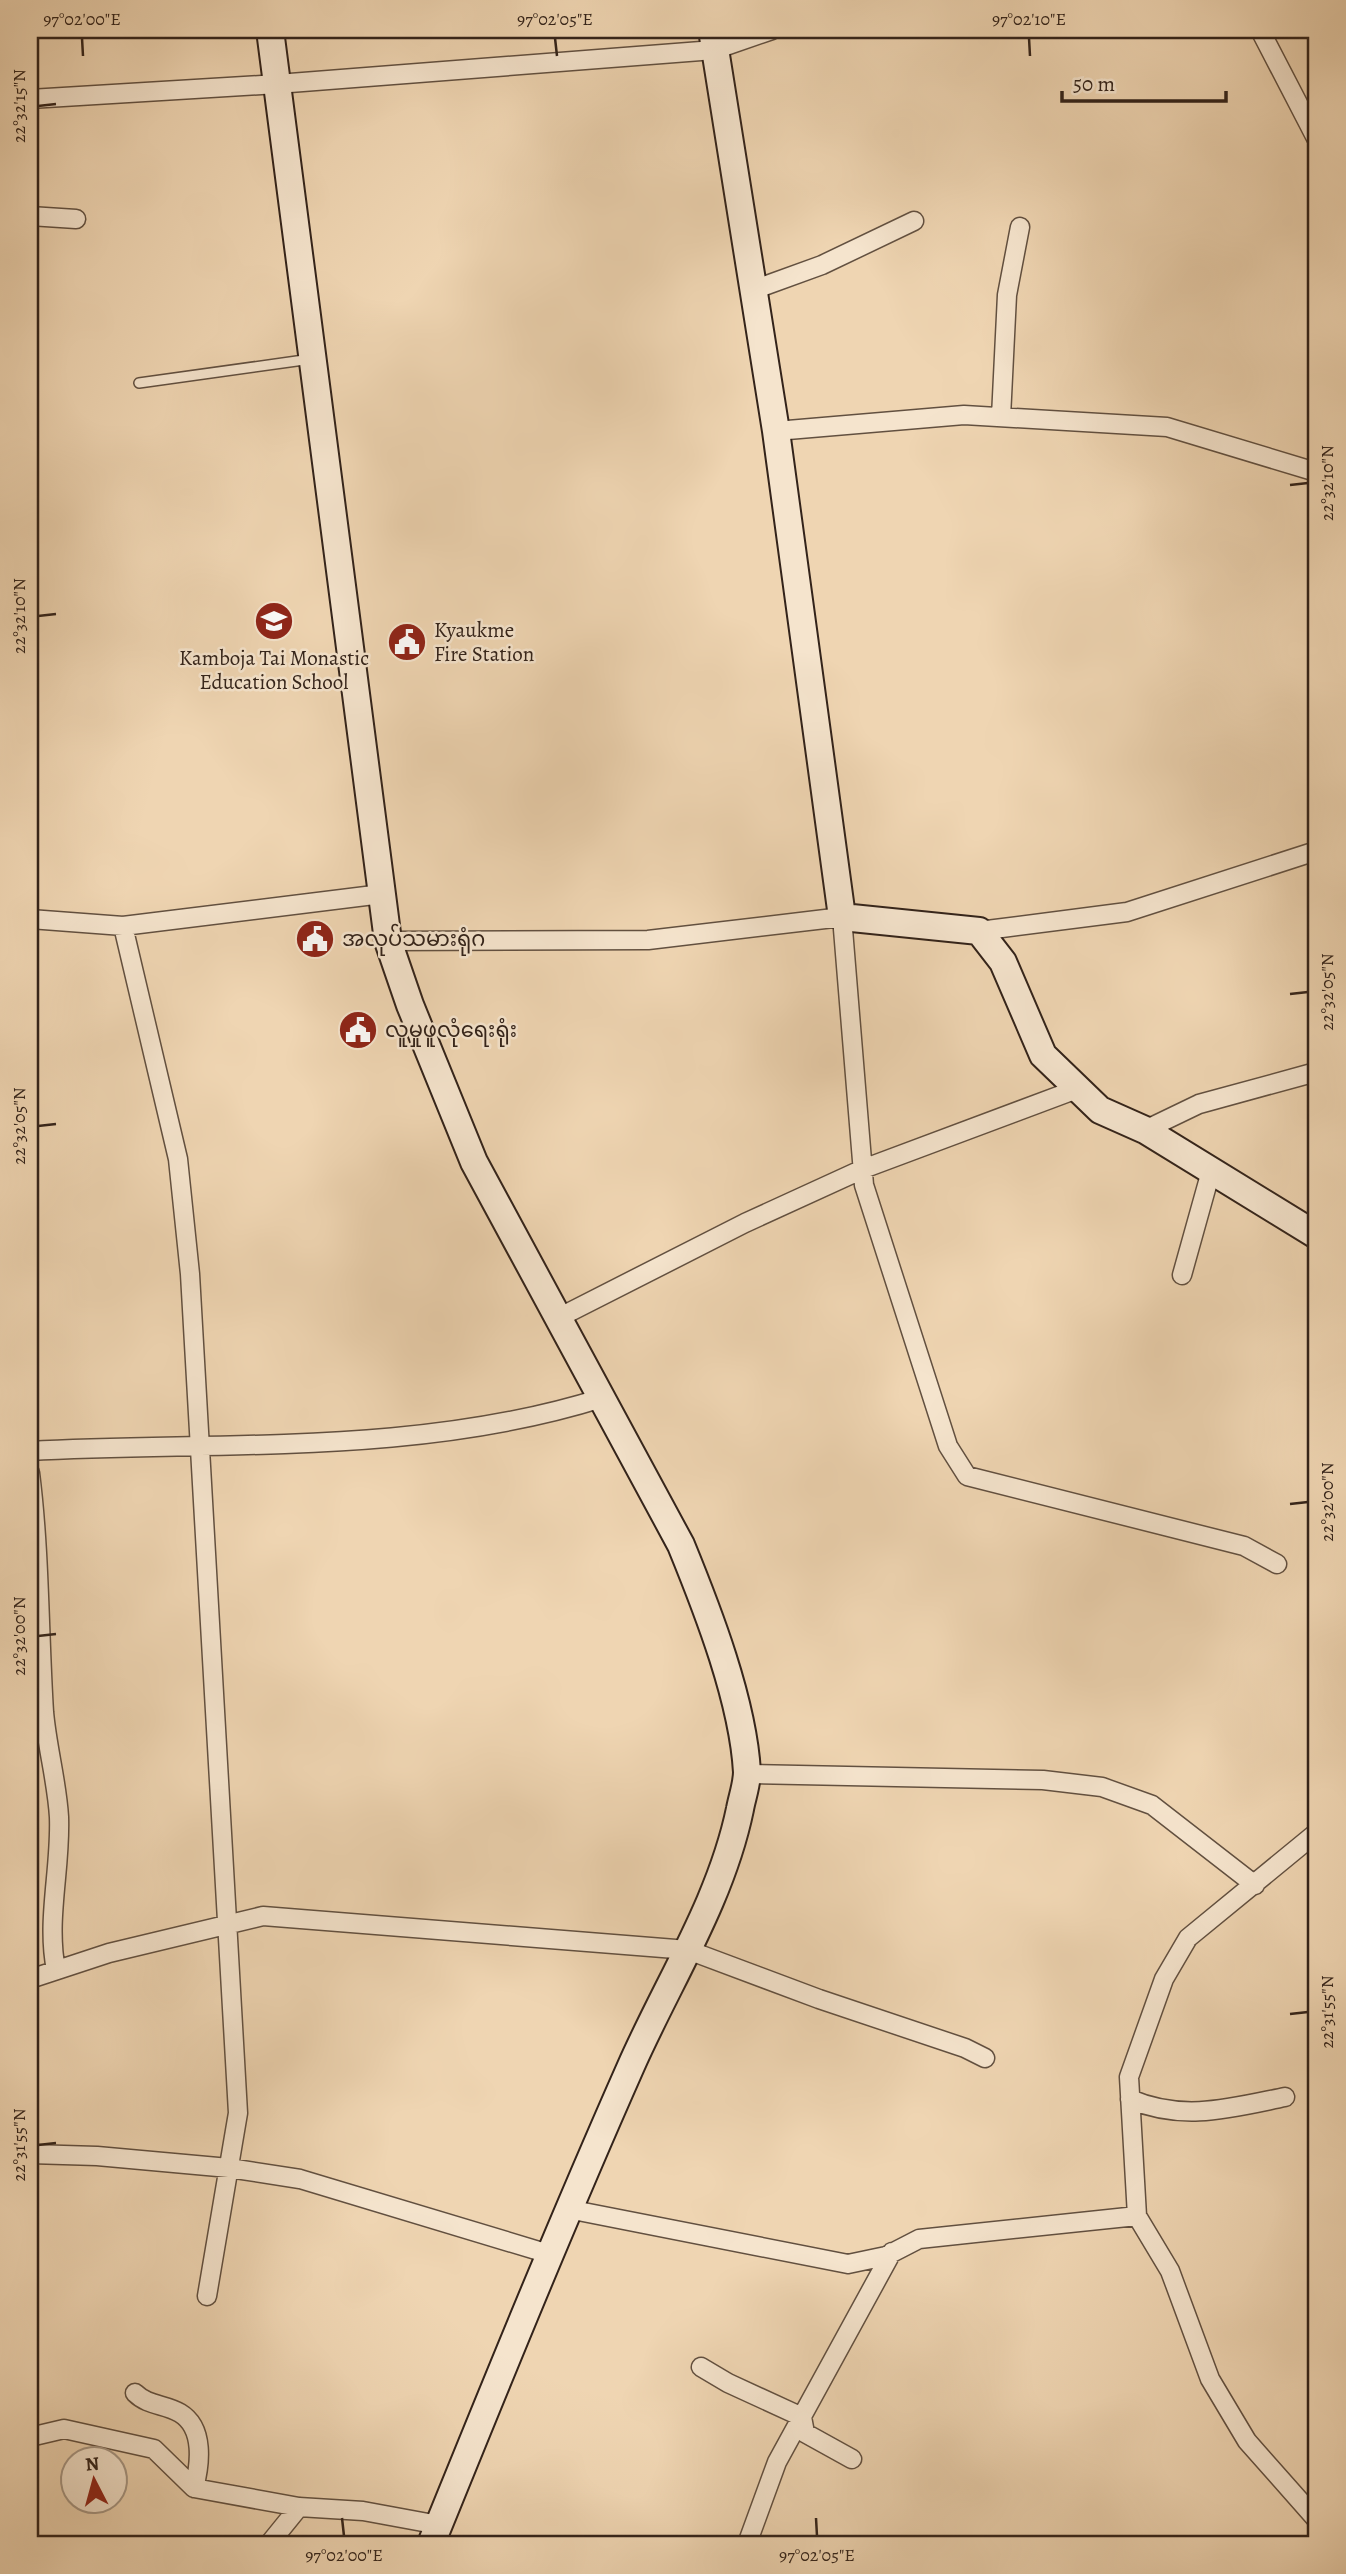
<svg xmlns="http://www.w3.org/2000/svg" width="1346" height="2574" viewBox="0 0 1346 2574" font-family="Alegreya,'Noto Sans Myanmar',serif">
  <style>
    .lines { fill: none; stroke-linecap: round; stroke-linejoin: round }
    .lane-casing { stroke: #625040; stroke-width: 12 }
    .street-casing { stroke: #625040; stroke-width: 21 }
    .secondary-casing { stroke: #33231a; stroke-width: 30 }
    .lane { stroke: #f5e4cd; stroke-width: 9 }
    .street { stroke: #f5e4cd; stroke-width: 18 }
    .secondary { stroke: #f5e4cd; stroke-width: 26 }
    .ticks { fill: none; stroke: #33231a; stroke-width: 2.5 }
    .labels { text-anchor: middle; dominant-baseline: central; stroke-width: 5; stroke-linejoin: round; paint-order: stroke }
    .poi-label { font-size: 21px; fill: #33231a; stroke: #f5e4cd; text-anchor: start }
    .neatline { fill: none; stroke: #33231a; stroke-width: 2.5 }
    .ticks-label { font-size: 18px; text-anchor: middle; fill: #33231a }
  </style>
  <rect width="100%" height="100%" fill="#efd5b2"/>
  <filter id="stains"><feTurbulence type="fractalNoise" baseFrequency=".00286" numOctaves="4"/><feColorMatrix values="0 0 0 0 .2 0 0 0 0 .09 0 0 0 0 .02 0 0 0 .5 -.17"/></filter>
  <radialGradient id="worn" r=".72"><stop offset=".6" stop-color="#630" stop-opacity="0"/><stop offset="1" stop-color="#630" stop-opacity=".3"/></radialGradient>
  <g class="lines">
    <g class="lane-casing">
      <path id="lane" d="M139,383L311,359"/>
    </g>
    <g class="street-casing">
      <path id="street" d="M1260,30L1316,138
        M30,99L277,84L714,50L772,30
        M30,216L76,219
        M753,290L822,265L914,221
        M1001,417L1007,295L1020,227
        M776,431L964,415L1167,427L1316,472
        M30,919L123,926L382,894
        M123,926L178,1159L190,1274L238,2113L207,2296
        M979,931L1127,912L1316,851
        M388,941L648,940L842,917L864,1185L948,1446L967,1476L1244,1546L1277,1564
        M1145,1130L1199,1104L1316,1072
        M1182,1275L1211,1171
        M558,1318L745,1223L863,1169L1077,1089
        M30,1451C221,1441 417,1456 602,1398
        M30,1473C40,1552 39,1632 44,1712C47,1747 57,1782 59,1817C61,1869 46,1920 56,1970
        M747,1774L1043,1780L1102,1787L1152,1805L1255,1885
        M1316,1833L1188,1938L1164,1979L1129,2077L1137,2216L1170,2271L1210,2379L1247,2441L1316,2519
        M30,1979L109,1953L263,1916L688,1950L819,1999L965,2048L985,2058
        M1130,2099C1183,2122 1231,2108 1285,2097
        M30,2154L97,2156L229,2168L300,2179L549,2254
        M568,2209L848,2264L886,2256L919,2239L1137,2216
        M701,2367L728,2383L802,2417L805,2433L852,2459
        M135,2393C148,2406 165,2404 180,2413C205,2428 200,2465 194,2488
        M30,2437L64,2429L154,2449L194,2488L299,2507L363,2511L439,2525
        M269,2544L299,2507
        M747,2544L777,2462L892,2252"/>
    </g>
    <g class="secondary-casing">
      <path id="secondary" d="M270,30L388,941L410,1005L474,1162L681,1545C708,1611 743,1701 747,1772C747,1784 742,1798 740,1809C721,1901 668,1982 631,2066C561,2224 496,2384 431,2544
        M712,30L776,431L842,917L979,931L1003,962L1043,1055L1100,1110L1145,1130L1316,1235"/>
    </g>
    <use href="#lane" class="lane"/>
    <use href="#street" class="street"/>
    <use href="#secondary" class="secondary"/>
  </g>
  <path class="ticks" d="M82,38L83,56M555,38L557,56M1029,38L1030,56M38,106L56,104M1290,485L1308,483M38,616L56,614M1290,994L1308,992M38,1126L56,1124M1290,1504L1308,1502M38,1636L56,1634M1290,2014L1308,2012M38,2145L56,2143M342,2518L344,2536M816,2518L817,2536"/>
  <defs>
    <g id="school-disc" transform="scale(2.0125)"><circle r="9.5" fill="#8f2418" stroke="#f5e4cd"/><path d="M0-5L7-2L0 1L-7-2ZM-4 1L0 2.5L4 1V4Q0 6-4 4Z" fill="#fff"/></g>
    <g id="civic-disc" transform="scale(2.0125)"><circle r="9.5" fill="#8f2418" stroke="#f5e4cd"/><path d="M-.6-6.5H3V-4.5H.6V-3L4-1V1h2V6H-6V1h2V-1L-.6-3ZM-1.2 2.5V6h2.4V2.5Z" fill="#fff"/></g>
  </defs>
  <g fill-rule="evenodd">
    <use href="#school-disc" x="274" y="621"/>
    <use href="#civic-disc" x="407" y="642"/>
    <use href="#civic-disc" x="315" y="939"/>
    <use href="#civic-disc" x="358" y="1030"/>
  </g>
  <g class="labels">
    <g class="poi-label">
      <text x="434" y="630">Kyaukme<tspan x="434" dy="24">Fire Station</tspan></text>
      <text x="274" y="658" text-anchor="middle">Kamboja Tai Monastic<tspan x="274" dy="24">Education School</tspan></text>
      <text x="342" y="939">အလုပ်သမားရုံဂ</text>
      <text x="385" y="1030">လူမှုဖူလုံရေးရုံး</text>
    </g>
  </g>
  <rect width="1346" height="2574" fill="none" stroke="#efd5b2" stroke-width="77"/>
  <g transform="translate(94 2480) rotate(354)"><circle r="33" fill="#f5e4cd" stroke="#a79785" stroke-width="2"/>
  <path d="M0-5L12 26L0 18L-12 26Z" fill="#8f2418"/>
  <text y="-10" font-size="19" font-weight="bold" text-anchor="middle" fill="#33231a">N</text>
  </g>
  <path d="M1062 91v10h164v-10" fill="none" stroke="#33231a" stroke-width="3.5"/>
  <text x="1073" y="91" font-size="21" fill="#33231a" stroke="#f5e4cd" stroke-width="5" paint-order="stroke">50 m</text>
  <rect x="38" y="38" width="1270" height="2498" class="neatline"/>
  <g class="ticks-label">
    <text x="82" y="25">97°02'00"E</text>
    <text x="555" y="25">97°02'05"E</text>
    <text x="1029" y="25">97°02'10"E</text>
    <text transform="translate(19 106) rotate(-90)" y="6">22°32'15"N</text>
    <text transform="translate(1327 483) rotate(-90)" y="6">22°32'10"N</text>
    <text transform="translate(19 616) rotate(-90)" y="6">22°32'10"N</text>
    <text transform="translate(1327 992) rotate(-90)" y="6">22°32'05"N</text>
    <text transform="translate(19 1126) rotate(-90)" y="6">22°32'05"N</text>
    <text transform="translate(1327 1502) rotate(-90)" y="6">22°32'00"N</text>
    <text transform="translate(19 1636) rotate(-90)" y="6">22°32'00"N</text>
    <text transform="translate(1327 2012) rotate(-90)" y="6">22°31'55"N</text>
    <text transform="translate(19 2145) rotate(-90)" y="6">22°31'55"N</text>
    <text x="344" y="2561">97°02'00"E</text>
    <text x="817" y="2561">97°02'05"E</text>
  </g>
  <rect width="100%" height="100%" filter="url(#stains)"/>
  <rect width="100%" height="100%" fill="url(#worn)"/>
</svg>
